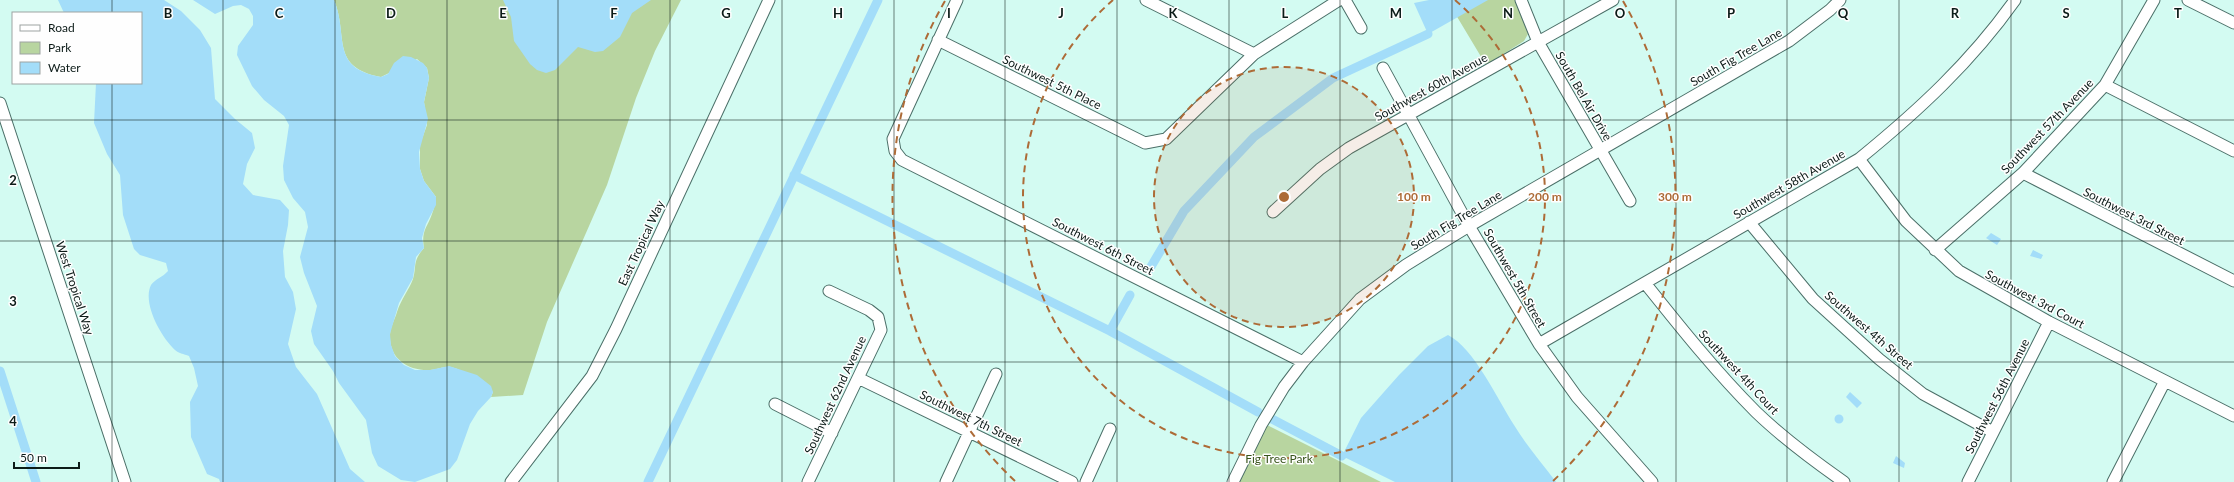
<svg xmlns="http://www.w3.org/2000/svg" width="2234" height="482" viewBox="0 0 2234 482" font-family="Lato,sans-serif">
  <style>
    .green { fill: #b8d5a0 }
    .water { fill: #a3ddf9 }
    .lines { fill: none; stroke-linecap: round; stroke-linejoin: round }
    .canal { stroke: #a3ddf9; stroke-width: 9 }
    .minor-casing { stroke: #4b6f68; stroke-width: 13 }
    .minor { stroke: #fff; stroke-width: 11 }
    .grid { fill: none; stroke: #0c1b18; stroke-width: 1; stroke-opacity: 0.55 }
    .ring { fill: none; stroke: #ad6b37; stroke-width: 2; stroke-dasharray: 7 5 }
    .labels { text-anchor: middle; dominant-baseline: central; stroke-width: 3; stroke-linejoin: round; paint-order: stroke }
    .street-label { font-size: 12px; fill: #0c1b18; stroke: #fefefe }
    .park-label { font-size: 12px; fill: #3a551c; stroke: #fefefe }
    .grid-label { font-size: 13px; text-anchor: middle; font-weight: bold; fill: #0c1b18; stroke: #fefefe; stroke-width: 3; stroke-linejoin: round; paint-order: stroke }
    .centre { fill: #ad6b37; stroke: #fefefe; stroke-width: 2 }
    .ring-label { font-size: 12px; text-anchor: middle; font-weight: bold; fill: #ad6b37; stroke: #fefefe; stroke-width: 3; stroke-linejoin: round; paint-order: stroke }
  </style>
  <rect width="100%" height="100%" fill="#d3fbf2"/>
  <path class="green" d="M334,0H681L655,51L636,98L607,185L547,322L523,395L491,397L493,392C480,383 466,371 451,367C445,366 436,370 430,370C408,371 389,359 390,335C390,327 395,319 397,312C401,299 409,290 413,279C417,265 412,262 424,248C421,231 427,228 432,214C434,209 435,203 436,197L424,181L420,169V144L427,125L424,102L429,78L427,68L417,59L381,77C329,67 349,36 334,0Z
    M1447,0H1517L1528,34L1524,41L1486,65Z
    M1267,425L1381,482H1239Z"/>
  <path class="water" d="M58,0H164L181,11L200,30L211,48L215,99L235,119L252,133L255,148L247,164L243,184L253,195L280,200L289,210L288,225L283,251L285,277L293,292L296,309L288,344L296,367L317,394L350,469L365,482H220L219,479L207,474L191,437L190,402L198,386L194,368L189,356C184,354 178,353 175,350C161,337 142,303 151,285C155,279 163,277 168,271L166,263L140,255L134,249L123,215L120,175L107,154L94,123L96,83H141V13H64Z
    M193,0H334C349,35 329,68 381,77L388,74L394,63L403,56L411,57L423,63L427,68L429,78L424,102L428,119L419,152L420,169L424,181L436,197V205L426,224L422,238L424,248L416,257L413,278L399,303L390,334L391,345L395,356L404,365L415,370H430L449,366L477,375L491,386L493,392L491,397L478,411L470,424L457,460L450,469L415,482L401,480L378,466L372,453L366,420L339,383L333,371L314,344L311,331L317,306L304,273L300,257L308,227L305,212L293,198L284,180L283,166L289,125L284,116L264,100L252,86L237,55L238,46L253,25V16L249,9L241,5L233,6L215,14Z
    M503,0H651L632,13L620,37L603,51L595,52L578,47L555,70L546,73L537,70L530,64L514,41L511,17Z
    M1429,0H1488L1428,34L1414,3Z
    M1991,233L2001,239L1997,245L1986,238Z
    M2033,250L2043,255L2041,259L2030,256Z
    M1448,335C1474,348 1498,400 1514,425C1526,445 1542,463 1556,482H1395L1342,456L1361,418L1399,375L1428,346Z
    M1850,392L1862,403L1857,408L1846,397Z
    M1834.5 419a4.5 4.5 0 1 1 9 0a4.5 4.5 0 1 1-9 0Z
    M1896,456L1905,463L1904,468L1893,463Z"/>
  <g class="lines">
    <path class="canal" d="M794,175L1110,331L1258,412
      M1149,270L1184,211L1254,137L1333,78L1428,34
      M1110,331L1130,295
      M0,371L36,482
      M1272,419L1342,456
      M648,482L878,0"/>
    <g class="minor-casing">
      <path id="minor" d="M957,0L893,139L895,151L902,160L1303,362
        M1146,0L1254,54
        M1345,0L1361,28
        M1521,0L1538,42L1630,201
        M2188,0L2234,23
        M938,40L1145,143L1166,139L1254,54L1339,0
        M1383,68L1469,226L1539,344L1577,397L1652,482
        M2105,85L2234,151
        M0,103L125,482
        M1859,159L1906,221L1959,271L2049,322L2234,416
        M2023,173L2234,281
        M1273,212L1320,169L1349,148L1613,0
        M1749,222L1813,299L1879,359L1923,394L1993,432
        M1935,250L2023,173L2105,85L2154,0
        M1645,283C1681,328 1716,372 1756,412C1783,438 1814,461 1844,482
        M1539,344L1859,159C1918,111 1971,62 2015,0
        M858,378L1072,482
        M775,404L832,433
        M511,482L592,376L616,329L769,0
        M808,482L881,330L878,317L869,310L829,291
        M946,482L996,374
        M1086,482L1110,429
        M1233,482L1261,425L1284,387L1303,362L1360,299L1406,265L1469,226L1789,41L1830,10L1840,0
        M1968,482L2049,322
        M2113,482L2165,381"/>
    </g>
    <use href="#minor" class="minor"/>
  </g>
  <path class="grid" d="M112,0V13M223,0V482M335,0V482M447,0V482M558,0V482M670,0V482M782,0V482M894,0V482M1005,0V482M1117,0V482M1229,0V482M1340,0V482M1452,0V482M1564,0V482M1676,0V482M1787,0V482M1899,0V482M2011,0V482M2122,0V482M112,83V482M0,120H2234M0,241H2234M0,362H2234"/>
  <circle cx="1284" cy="197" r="130" fill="#ad6b37" fill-opacity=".12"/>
  <g class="ring">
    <circle cx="1284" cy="197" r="130"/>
    <path d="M1455 0A261 261 0 1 1 1113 0"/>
    <path d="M1015 481A391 391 0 0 1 945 1M1623 1A391 391 0 0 1 1553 481"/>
  </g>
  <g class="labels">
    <g class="street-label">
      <text transform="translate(1736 57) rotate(-30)">South Fig Tree Lane</text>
      <text transform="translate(1052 82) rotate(26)">Southwest 5th Place</text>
      <text transform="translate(1431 87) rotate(-29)">Southwest 60th Avenue</text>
      <text transform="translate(1584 96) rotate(60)">South Bel Air Drive</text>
      <text transform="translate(2047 126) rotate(-46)">Southwest 57th Avenue</text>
      <text transform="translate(1789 184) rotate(-30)">Southwest 58th Avenue</text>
      <text transform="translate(2134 216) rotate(27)">Southwest 3rd Street</text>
      <text transform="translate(1456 220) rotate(-31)">South Fig Tree Lane</text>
      <text transform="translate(641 243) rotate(-65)">East Tropical Way</text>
      <text transform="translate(1103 246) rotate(27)">Southwest 6th Street</text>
      <text transform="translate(1515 278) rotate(60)">Southwest 5th Street</text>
      <text transform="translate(75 288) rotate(72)">West Tropical Way</text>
      <text transform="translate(2035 299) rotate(28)">Southwest 3rd Court</text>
      <text transform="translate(1869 330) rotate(41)">Southwest 4th Street</text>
      <text transform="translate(1739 372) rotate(47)">Southwest 4th Court</text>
      <text transform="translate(835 395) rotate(-65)">Southwest 62nd Avenue</text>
      <text transform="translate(1997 396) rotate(-63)">Southwest 56th Avenue</text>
      <text transform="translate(971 418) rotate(26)">Southwest 7th Street</text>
    </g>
    <g class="park-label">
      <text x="1279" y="458">Fig Tree Park</text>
    </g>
  </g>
  <g class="grid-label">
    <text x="168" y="18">B</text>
    <text x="279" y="18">C</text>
    <text x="391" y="18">D</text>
    <text x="503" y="18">E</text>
    <text x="614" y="18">F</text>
    <text x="726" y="18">G</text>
    <text x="838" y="18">H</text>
    <text x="949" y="18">I</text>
    <text x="1061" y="18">J</text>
    <text x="1173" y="18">K</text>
    <text x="1285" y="18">L</text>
    <text x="1396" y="18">M</text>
    <text x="1508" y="18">N</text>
    <text x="1620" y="18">O</text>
    <text x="1731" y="18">P</text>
    <text x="1843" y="18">Q</text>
    <text x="1955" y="18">R</text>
    <text x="2066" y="18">S</text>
    <text x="2178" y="18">T</text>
    <text x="13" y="185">2</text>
    <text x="13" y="306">3</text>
    <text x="13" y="426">4</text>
  </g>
  <circle cx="1284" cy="197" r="6" class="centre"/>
  <g class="ring-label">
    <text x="1414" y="201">100 m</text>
    <text x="1545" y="201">200 m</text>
    <text x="1675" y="201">300 m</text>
  </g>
  <rect x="12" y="12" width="130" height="72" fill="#fefefe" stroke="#9da3a2"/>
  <rect x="20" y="25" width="20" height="6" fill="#ffffff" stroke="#9da3a2"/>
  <text x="48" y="32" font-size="12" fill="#0c1b18">Road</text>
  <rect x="20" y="42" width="20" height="12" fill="#b8d5a0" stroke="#9da3a2"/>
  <text x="48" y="52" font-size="12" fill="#0c1b18">Park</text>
  <rect x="20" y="62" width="20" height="12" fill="#a3ddf9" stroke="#9da3a2"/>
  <text x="48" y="72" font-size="12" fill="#0c1b18">Water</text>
  <path d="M14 462v6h65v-6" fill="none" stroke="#0c1b18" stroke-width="2"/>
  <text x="20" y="462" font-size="12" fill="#0c1b18" stroke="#fefefe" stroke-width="3" paint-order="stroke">50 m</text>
</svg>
